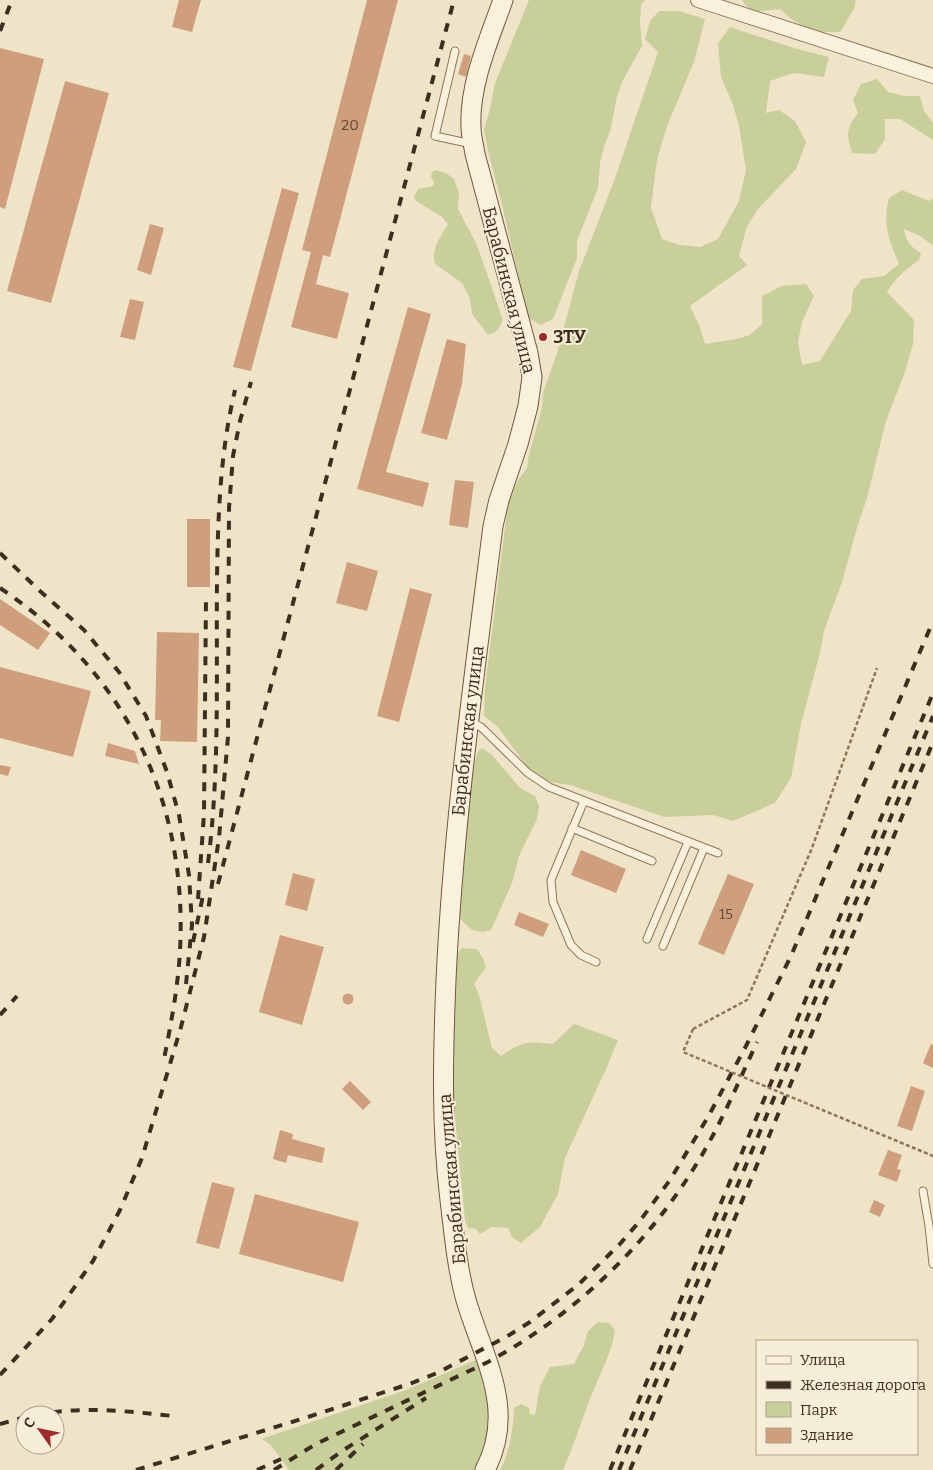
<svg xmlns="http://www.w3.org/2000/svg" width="933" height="1470" viewBox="0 0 933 1470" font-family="Bitter,serif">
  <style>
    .green { fill: #c9cf9b }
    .building { fill: #cf9f7d }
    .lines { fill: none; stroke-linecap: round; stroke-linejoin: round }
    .service-casing { stroke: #8d765c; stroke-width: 9 }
    .minor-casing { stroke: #8d765c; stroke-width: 16 }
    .secondary-casing { stroke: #6f573f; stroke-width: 21 }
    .path { stroke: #8d765c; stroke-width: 2.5; stroke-dasharray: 4 2.5; stroke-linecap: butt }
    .service { stroke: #faf1dc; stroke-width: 7 }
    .minor { stroke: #faf1dc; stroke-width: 14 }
    .secondary { stroke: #faf1dc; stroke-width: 19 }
    .rail { stroke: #3d2e20; stroke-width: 4; stroke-dasharray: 9 9; stroke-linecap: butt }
    .path-bridge { stroke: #8d765c; stroke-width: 2.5; stroke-dasharray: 4 2.5; stroke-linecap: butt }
    .poi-dot { fill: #9e2a2b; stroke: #f7eed8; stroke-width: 2 }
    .labels { text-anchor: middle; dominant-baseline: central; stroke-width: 4; stroke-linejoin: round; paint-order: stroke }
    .number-label { font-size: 15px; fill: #624a37 }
    .street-label { font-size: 18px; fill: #3d2e20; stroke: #f7eed8 }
    .poi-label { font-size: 18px; font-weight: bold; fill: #3d2e20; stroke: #f7eed8; text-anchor: start }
  </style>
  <rect width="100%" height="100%" fill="#f0e4c8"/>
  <path class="green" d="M529,0H645L641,4L640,22L642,46L623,80L617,96L610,132L605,143L600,163L598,188L577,241V258L553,319L541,325L528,318L503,209L488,151L484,129L490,109L495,83Z
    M743,0H856L854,9L840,32H814L791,19L780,9L753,12L744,4Z
    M659,11H679L705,19L694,62L667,126L657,160L651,208L662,239L680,245L700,247L718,239L739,201L746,170L739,126L733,105L721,77L718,43L730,27L794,48L829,57L824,77L794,73L770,81L766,113L779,110L795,121L806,142L796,169L759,208L747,226L739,256L747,265L690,306L699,325L705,344L736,339L750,335L762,324V296L782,286L806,284L814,296L802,322L798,342L802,365L820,361L851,311L853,290L862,279L884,276L899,264C889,240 882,224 889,198L902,190L929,201L933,198V245L918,235L904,229C906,242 910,246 921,253L919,260C905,270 896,278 887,292L914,320L913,344L905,372L886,421L867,498L857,528L842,582L824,631L820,653L801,724L791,778L775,803L733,821L713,815L664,817L570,785L550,782L533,773L525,764L497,726L484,716L485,687L508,503L518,480L527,468L529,454L542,408L543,393L558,350L579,271L614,181L658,52L645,39L650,21Z
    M877,79L888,92L904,96H920L924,111L933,123V140L900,119H885V139L875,154L852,153C846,134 846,129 858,113L853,100L861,84Z
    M436,170L446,173L454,179L459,193L458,209L477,245L503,320C499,328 497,333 488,335L472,314L470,299L462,283L435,264C431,248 440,238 448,224L442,217L416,201L414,197L418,189L433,186L434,182L431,177L432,172Z
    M482,748L492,755L520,788L535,796L539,806L537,819L519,856L512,883L491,930L483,932L472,930L459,918L456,891L474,765L478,751Z
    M462,948L477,949L483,958L486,967L474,984L479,995L492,1048L501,1056C523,1041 526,1041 553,1044L574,1024L618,1040L606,1069L565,1158L558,1194L540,1227L521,1243L512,1237L508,1228L492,1227L480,1234L476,1229L468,1228L465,1220L449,1056L451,964Z
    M598,1322L609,1323L615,1330C612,1352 602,1369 594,1389C583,1416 575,1443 563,1470H500C510,1451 513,1430 514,1408L521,1404L529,1408L530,1414L535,1415L540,1386L550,1367L574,1364L584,1345L588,1331Z
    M476,1360C481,1373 488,1387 491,1401C494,1424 485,1448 478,1470H289C280,1459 275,1445 261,1439L406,1390Z"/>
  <path class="building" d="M179,0H201L192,32L172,27Z
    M367,0H398L330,257L323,255L316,284L349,293L337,339L291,327L311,252L302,250Z
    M0,48L44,59L5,209L0,207Z
    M464,54L471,56L466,77L458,74Z
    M65,81L109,93L51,303L7,291Z
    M282,188L299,193L251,371L233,367Z
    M150,224L164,228L151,275L137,270Z
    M130,299L144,302L135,340L120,337Z
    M408,307L431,314L386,472L429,483L423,507L357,489Z
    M447,339L466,344L462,384L447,440L421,433Z
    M455,480L474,482L468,528L449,525Z
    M187,519H210V587H187Z
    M347,562L378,571L367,611L336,603Z
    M410,588L432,594L399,722L377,716Z
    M0,599L50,633L38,650L0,625Z
    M157,632L199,633L197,742L160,741L161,720H155Z
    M0,667L91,691L73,757L0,738Z
    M108,743L135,751L139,764L105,756Z
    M0,765L11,767L8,776L0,774Z
    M581,850L626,869L616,893L571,875Z
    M293,873L315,879L307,911L285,905Z
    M728,874L754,884L724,955L698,944Z
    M519,912L549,924L543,937L514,925Z
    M280,935L324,947L302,1025L259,1012Z
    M342.5 999a5.5 5.5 0 1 1 11 0a5.5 5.5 0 1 1-11 0Z
    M931,1044L933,1045V1068L923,1063Z
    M350,1081L371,1102L363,1110L342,1089Z
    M911,1086L925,1091L912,1131L897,1126Z
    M280,1130L293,1134L292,1139L325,1148L322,1163L288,1155L286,1163L273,1159Z
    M888,1150L902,1155L897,1169L901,1170L897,1182L878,1175Z
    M212,1182L235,1188L219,1249L196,1243Z
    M255,1194L359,1222L343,1282L239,1254Z
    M874,1200L885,1205L880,1217L869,1212Z"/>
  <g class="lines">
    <g class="service-casing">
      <path id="service" d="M455,51L435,136L472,144
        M471,722L481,727L528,773L549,787L718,853
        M584,801L551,880L553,902L571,945L581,955L596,962
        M572,828L652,861
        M647,939L688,842
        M663,946L704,848
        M923,1191L929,1226L933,1264"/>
    </g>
    <g class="minor-casing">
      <path id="minor" d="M698,0L933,76"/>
    </g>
    <g class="secondary-casing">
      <g id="secondary">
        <path id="s1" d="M485,1470C517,1409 483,1358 466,1300C457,1268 454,1233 450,1200C441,1127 443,1053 446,980C453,828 474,677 493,526L499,500L518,444L528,406L532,377L528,353L475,154C474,146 471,136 471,127C469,84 489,40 503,0"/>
      </g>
    </g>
    <path class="path" d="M693,1029L747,1000L812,848L877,668"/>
    <use href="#service" class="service"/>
    <use href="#minor" class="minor"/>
    <use href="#secondary" class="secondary"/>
    <path class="rail" d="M0,31L12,0
      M0,553L40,591L84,630L119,672L146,716L167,772L179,815L189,875L192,925L186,984
      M0,588C125,671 188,801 180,951C178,987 171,1024 164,1059
      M208,863C220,769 216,674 217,579C218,515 220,453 235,390
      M218,884L454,0
      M198,899L204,814L206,598
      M193,942L204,891
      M0,1015L17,996
      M0,1375L52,1319L93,1261L120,1210L142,1158L181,1027L204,937L219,838L228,737L229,508L233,456L240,421L251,382
      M35,1415C81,1406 126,1411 173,1416
      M0,1424L25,1417
      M136,1470L308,1417L412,1383L437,1373L506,1337L530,1322L578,1285L619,1245L639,1222L670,1180L708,1117L746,1046L791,956L933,621
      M257,1470L281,1459
      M274,1470L316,1444L488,1362C572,1316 643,1250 694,1168C719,1129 737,1085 757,1042
      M316,1470L342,1451L426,1398
      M336,1470L363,1444
      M610,1470L933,693
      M619,1470L933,716
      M630,1470L933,742"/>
    <path class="path-bridge" d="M693,1029L683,1052L933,1156"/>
  </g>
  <circle class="poi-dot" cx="543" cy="337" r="5"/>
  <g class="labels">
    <g class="number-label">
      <text x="350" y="125">20</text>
      <text x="726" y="914">15</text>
    </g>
    <g class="street-label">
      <text transform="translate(509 290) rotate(76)">Барабинская улица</text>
      <text stroke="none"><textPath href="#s1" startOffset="749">Барабинская улица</textPath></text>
      <text transform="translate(452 1179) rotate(-95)">Барабинская улица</text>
    </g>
    <g class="poi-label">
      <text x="553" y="337">ЗТУ</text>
    </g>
  </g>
  <rect x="756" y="1340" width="162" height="115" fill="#f7eed8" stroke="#ada18e"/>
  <rect x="766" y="1356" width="25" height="8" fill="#faf1dc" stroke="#ada18e"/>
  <text x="800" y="1365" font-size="15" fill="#3d2e20">Улица</text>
  <rect x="766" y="1381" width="25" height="8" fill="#3d2e20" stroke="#ada18e"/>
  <text x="800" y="1390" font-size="15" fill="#3d2e20">Железная дорога</text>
  <rect x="766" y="1402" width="25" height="15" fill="#c9cf9b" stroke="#ada18e"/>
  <text x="800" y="1415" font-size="15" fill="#3d2e20">Парк</text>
  <rect x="766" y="1428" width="25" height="15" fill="#cf9f7d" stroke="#ada18e"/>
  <text x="800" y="1440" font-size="15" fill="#3d2e20">Здание</text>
  <g transform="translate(40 1430) rotate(303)"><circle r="24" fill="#f7eed8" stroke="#ada18e"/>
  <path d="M0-4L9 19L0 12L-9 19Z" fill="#9e2a2b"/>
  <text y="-8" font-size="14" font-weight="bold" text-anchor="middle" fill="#3d2e20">С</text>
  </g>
</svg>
